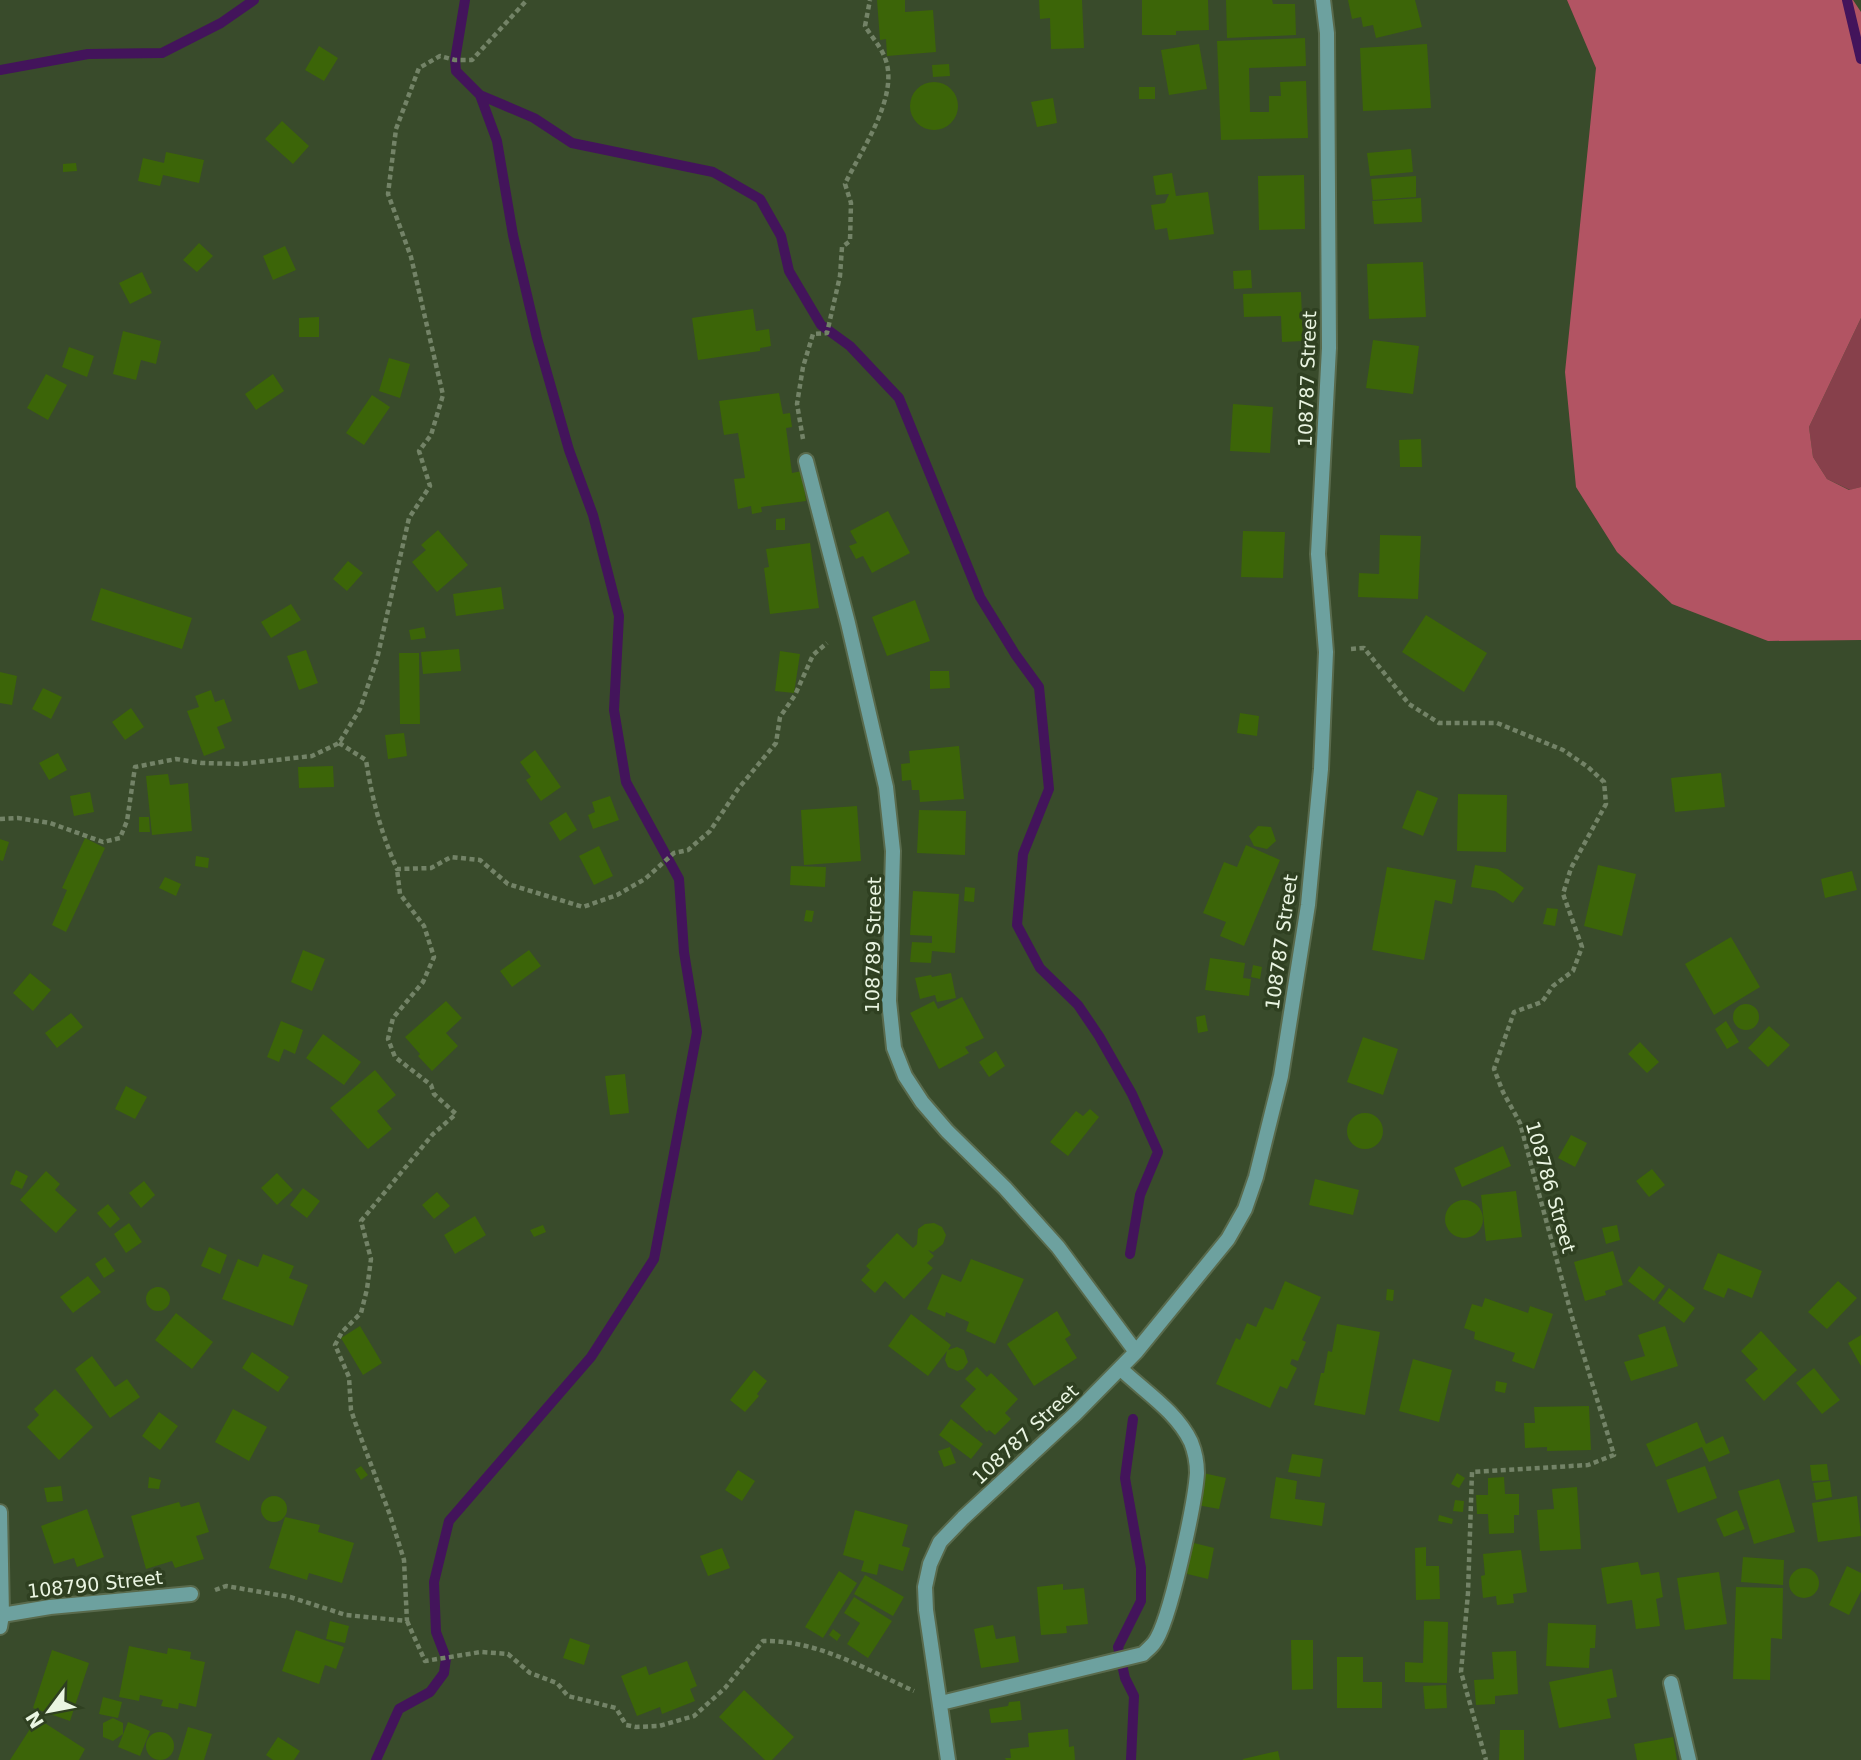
<svg xmlns="http://www.w3.org/2000/svg" width="1861" height="1760" viewBox="0 0 1861 1760" font-family="'DejaVu Sans',sans-serif">
  <style>
    .green { fill: #87404b }
    .forest { fill: #b25463 }
    .lines { fill: none; stroke-linecap: round; stroke-linejoin: round }
    .stream { stroke: #43145b; stroke-width: 10 }
    .building { fill: #3c6508 }
    .street-casing { stroke: #596a4c; stroke-width: 18 }
    .path { stroke: #738367; stroke-width: 4.5; stroke-dasharray: 5 3.5; stroke-linecap: butt }
    .street { stroke: #6da19f; stroke-width: 14 }
    .labels { text-anchor: middle; dominant-baseline: central; stroke-width: 7; stroke-linejoin: round; paint-order: stroke }
    .street-label { font-size: 19px; fill: #eaf5e2; stroke: #2f4021 }
  </style>
  <rect width="100%" height="100%" fill="#394b2b"/>
  <path class="green" d="M1861,318V487L1850,490L1827,479L1813,457L1809,427Z"/>
  <path class="forest" d="M1567,0H1853L1861,12V318L1809,427L1813,457L1827,479L1849,490L1861,487V640L1768,641L1672,604L1617,552L1576,487L1565,372L1596,68Z"/>
  <g class="lines">
    <path class="stream" d="M465,0L455,60L456,71L480,95L534,118L572,143L713,172L760,199L781,236L789,271L821,325L850,346L899,398L980,597L1015,654L1039,687L1049,789L1023,854L1017,925L1040,968L1078,1005L1099,1036L1132,1094L1158,1152L1140,1195L1130,1254
      M1847,0L1861,59
      M0,70L88,54L162,53L221,23L254,0
      M376,1760L399,1709L430,1692L444,1673L446,1658L436,1632L434,1582L449,1521L591,1357L654,1259L697,1032L684,952L679,879L626,782L614,710L619,616L593,515L569,450L537,338L513,235L497,141L480,95
      M1131,1760L1134,1696L1125,1678L1118,1647L1141,1601V1568L1125,1478L1133,1419"/>
  </g>
  <path class="building" d="M877,0H905V12L933,10L936,52L887,56L886,39L880,40Z
    M1039,0H1082L1084,48L1051,49L1050,18L1040,19Z
    M1142,0H1208L1209,30L1176,31V35H1142Z
    M1226,0H1272L1273,4H1295L1296,35L1227,38Z
    M1348,0H1415L1422,27L1376,38L1373,25L1363,27L1361,17L1352,19Z
    M1305,38L1306,66L1249,68L1250,112H1269V96H1281L1280,82L1306,81L1308,138L1221,140L1217,41Z
    M1199,44L1207,89L1169,95L1161,50Z
    M1427,44L1431,108L1363,111L1360,48Z
    M319,46L338,58L324,81L305,70Z
    M949,64L950,76L933,77L932,65Z
    M910 106a24 24 0 1 1 48 0a24 24 0 1 1-48 0Z
    M1139,87H1155V99H1139Z
    M1053,98L1057,123L1037,127L1031,102Z
    M282,121L309,146L293,164L265,139Z
    M1411,149L1413,172L1370,176L1367,153Z
    M166,152L204,160L199,183L163,175L160,186L138,181L143,158L164,163Z
    M76,163L77,171L63,172V164Z
    M1172,173L1176,196L1208,192L1214,234L1169,240L1167,228L1155,230L1151,205L1165,203L1169,194L1156,195L1153,176Z
    M1304,175L1305,229L1259,230L1258,176Z
    M1416,176V197L1373,200L1371,179Z
    M1421,198L1422,222L1374,224L1372,201Z
    M199,243L213,256L197,272L183,260Z
    M285,246L296,270L273,280L263,256Z
    M1423,262L1426,317L1369,319L1367,264Z
    M1251,270L1252,288L1234,289L1233,271Z
    M142,272L152,293L130,304L119,283Z
    M1301,292L1303,341L1282,342L1281,316L1244,317L1243,294Z
    M753,309L756,331L769,329L771,346L760,348V351L698,360L692,318Z
    M319,317V337H299V318Z
    M123,331L161,341L156,364L141,360L136,380L113,374Z
    M1373,340L1419,346L1413,394L1366,388Z
    M69,347L94,356L87,377L62,367Z
    M389,358L410,364L400,398L379,391Z
    M46,374L67,385L48,420L27,408Z
    M273,374L284,391L256,410L245,394Z
    M779,393L783,414L790,413L792,427L786,428L792,473L802,471L806,501L761,507L762,512L752,514L751,506L738,509L734,479L745,478L738,433L724,435L719,401Z
    M372,395L390,407L364,445L346,433Z
    M1233,404L1273,407L1270,453L1230,451Z
    M1421,439L1422,467H1400L1399,440Z
    M888,511L910,553L872,573L863,556L856,559L849,546L857,543L850,531Z
    M785,518V530H776V519Z
    M438,530L468,565L437,592L412,562L426,550L421,545Z
    M1243,531L1285,532L1283,578L1241,577Z
    M1380,535L1421,536L1418,599L1358,597L1359,573L1379,574Z
    M810,543L819,608L770,614L764,568L769,567L766,549Z
    M348,561L363,573L347,591L333,579Z
    M501,587L504,609L456,616L453,594Z
    M101,588L192,618L182,649L91,620Z
    M915,600L930,641L887,656L872,617Z
    M291,604L301,620L271,638L261,622Z
    M1426,615L1487,653L1464,692L1402,652Z
    M424,627L426,638L411,640L409,630Z
    M459,649L461,671L423,674L421,652Z
    M306,650L318,683L299,690L287,656Z
    M780,651L800,654L794,693L775,691Z
    M399,653H419L420,724H400Z
    M930,671H949L950,688L930,689Z
    M0,672L17,676L12,705L0,703Z
    M43,688L62,697L51,719L32,709Z
    M211,690L215,702L224,699L232,721L217,727L225,748L204,756L187,711L199,707L195,696Z
    M131,708L144,727L125,740L112,722Z
    M1240,713L1259,716L1257,736L1237,733Z
    M404,733L407,756L388,759L385,735Z
    M959,746L964,799L920,802L919,790H912L911,780L902,781L901,764L910,763L909,751Z
    M535,750L561,787L541,801L526,780L531,777L520,762Z
    M58,753L67,770L49,780L39,763Z
    M333,766L334,787L299,788L298,767Z
    M1721,773L1725,807L1675,812L1671,778Z
    M168,774L170,785L188,783L192,831L152,835L146,776Z
    M1417,790L1438,798L1423,836L1402,828Z
    M90,792L94,812L74,816L70,796Z
    M1458,794L1507,795L1506,852L1457,851Z
    M610,796L619,820L593,829L588,815L595,812L592,802Z
    M857,806L861,861L804,865L801,810Z
    M919,810L966,811L965,855L917,853Z
    M566,812L577,830L560,841L549,823Z
    M139,817H149L150,832H139Z
    M1258,826L1271,827L1276,841L1267,849L1254,846L1249,836Z
    M85,838L105,848L66,932L52,925L67,890L62,888Z
    M0,839L9,842L3,861L0,860Z
    M1246,845L1280,860L1244,946L1220,936L1226,922L1203,913L1224,862L1237,867Z
    M599,846L613,876L594,885L579,856Z
    M196,856L209,858L208,868L195,866Z
    M1475,865L1498,869L1524,888L1513,903L1495,891L1471,887Z
    M1598,865L1636,874L1622,936L1584,926Z
    M791,866L826,867L825,887L790,885Z
    M1387,867L1456,880L1452,904L1435,900L1424,960L1372,950Z
    M1852,871L1857,890L1825,898L1821,879Z
    M165,877L181,884L176,896L159,888Z
    M965,887L975,888L974,902L964,901Z
    M913,891L959,894L955,953L932,951L931,963L910,962L912,942L932,943V936L910,935Z
    M1547,908L1558,909L1555,926L1543,924Z
    M806,910L814,911L812,922L804,921Z
    M1731,937L1760,987L1714,1015L1685,964Z
    M303,950L325,959L312,991L291,982Z
    M529,950L541,966L512,987L500,971Z
    M1210,958L1245,963L1243,978L1251,979L1249,996L1205,990Z
    M1253,965L1262,967L1260,979L1251,977Z
    M30,973L51,990L33,1011L13,993Z
    M951,973L956,998L937,1002L935,995L920,999L915,978L931,975L932,977Z
    M962,997L984,1038L965,1047L969,1053L939,1069L910,1013L934,1001L938,1009Z
    M446,1001L462,1018L446,1033L458,1046L432,1071L418,1056L420,1054L405,1037Z
    M1733 1017a13 13 0 1 1 26 0a13 13 0 1 1-26 0Z
    M71,1013L83,1027L57,1048L45,1033Z
    M1205,1015L1208,1031L1198,1033L1196,1017Z
    M281,1021L303,1030L295,1054L284,1049L279,1062L267,1057Z
    M1726,1021L1739,1042L1727,1049L1715,1029Z
    M1769,1026L1790,1045L1768,1067L1748,1048Z
    M323,1034L361,1062L344,1085L306,1058Z
    M1363,1037L1398,1049L1383,1095L1347,1082Z
    M1640,1042L1659,1062L1647,1073L1628,1054Z
    M996,1051L1005,1066L989,1077L979,1062Z
    M375,1070L396,1095L377,1111L392,1129L368,1149L330,1108Z
    M625,1074L629,1113L610,1115L605,1076Z
    M126,1086L147,1097L135,1119L115,1109Z
    M1090,1109L1099,1117L1068,1156L1050,1142L1076,1111L1083,1116Z
    M1347 1131a18 18 0 1 1 36 0a18 18 0 1 1-36 0Z
    M1571,1135L1587,1143L1575,1167L1558,1158Z
    M1503,1146L1511,1166L1462,1187L1454,1168Z
    M1652,1169L1665,1185L1649,1197L1636,1181Z
    M16,1170L28,1176L22,1189L10,1184Z
    M46,1171L60,1184L55,1190L77,1210L56,1233L20,1200Z
    M277,1173L293,1190L277,1205L261,1188Z
    M1315,1179L1359,1190L1353,1215L1309,1205Z
    M144,1181L155,1195L141,1208L129,1193Z
    M303,1188L320,1201L307,1218L290,1205Z
    M1516,1191L1522,1237L1486,1241L1481,1195Z
    M437,1192L450,1206L434,1219L422,1205Z
    M1445 1219a19 19 0 1 1 38 0a19 19 0 1 1-38 0Z
    M108,1204L120,1219L110,1228L97,1213Z
    M475,1216L486,1235L455,1254L444,1235Z
    M129,1223L142,1242L126,1253L114,1234Z
    M934,1223L942,1227L946,1235L943,1244L933,1252L928,1250L934,1256L927,1263L933,1268L904,1299L885,1281L875,1293L861,1280L870,1270L866,1266L897,1233L913,1248L917,1244L918,1229L925,1224Z
    M543,1225L546,1232L534,1237L530,1230Z
    M1617,1225L1620,1240L1606,1244L1602,1228Z
    M209,1247L227,1255L220,1274L201,1266Z
    M1613,1251L1623,1285L1605,1291L1606,1295L1585,1301L1574,1262Z
    M1718,1253L1762,1271L1752,1298L1728,1288L1724,1298L1703,1289Z
    M263,1254L294,1266L289,1278L308,1285L293,1326L222,1299L238,1259L258,1267Z
    M105,1257L115,1271L104,1278L95,1264Z
    M971,1259L1024,1279L995,1344L966,1331L969,1322L946,1312L945,1317L927,1309L942,1274L961,1282Z
    M1639,1266L1665,1286L1654,1301L1628,1281Z
    M88,1276L101,1292L73,1313L60,1297Z
    M1285,1281L1321,1297L1302,1340L1306,1342L1298,1361L1292,1359L1290,1364L1297,1368L1287,1389L1280,1386L1270,1408L1216,1384L1236,1338L1240,1340L1247,1323L1256,1327L1265,1307L1273,1310Z
    M1838,1281L1857,1298L1827,1329L1808,1312Z
    M146 1299a12 12 0 1 1 24 0a12 12 0 1 1-24 0Z
    M1669,1288L1695,1308L1684,1323L1658,1303Z
    M1387,1289L1394,1290L1393,1301L1386,1300Z
    M1485,1298L1528,1313L1530,1306L1553,1314L1534,1369L1512,1361L1515,1353L1474,1339L1475,1332L1464,1328L1472,1304L1482,1307Z
    M1057,1311L1071,1335L1065,1339L1077,1358L1034,1386L1007,1344Z
    M176,1313L213,1342L192,1369L155,1340Z
    M911,1314L951,1345L948,1350L957,1347L964,1350L968,1362L963,1369L957,1371L948,1367L945,1360L947,1351L928,1376L888,1346Z
    M1337,1324L1380,1332L1365,1415L1314,1405L1321,1373H1324L1328,1351L1332,1352Z
    M360,1326L382,1363L363,1375L341,1338Z
    M1665,1326L1678,1366L1631,1381L1624,1362L1645,1356L1638,1335Z
    M1761,1331L1797,1370L1764,1401L1745,1380L1758,1369L1741,1351Z
    M1861,1335V1366L1848,1343Z
    M252,1352L289,1377L278,1392L242,1368Z
    M92,1356L115,1387L127,1379L140,1397L110,1418L75,1369Z
    M1413,1359L1452,1370L1439,1422L1399,1411Z
    M977,1367L987,1377L991,1373L1018,1399L1005,1413L1011,1419L995,1435L989,1430L987,1432L960,1406L976,1389L965,1379Z
    M1814,1368L1840,1400L1822,1414L1796,1383Z
    M754,1370L767,1381L757,1394L759,1396L745,1412L730,1400Z
    M1496,1381L1507,1383L1505,1393L1495,1391Z
    M55,1389L93,1427L59,1460L27,1427L39,1415L34,1409Z
    M1589,1406L1591,1450L1547,1451V1447L1525,1448L1524,1423H1535L1534,1407Z
    M233,1409L267,1427L249,1461L215,1442Z
    M159,1412L178,1426L160,1450L142,1436Z
    M951,1419L983,1444L971,1459L939,1435Z
    M1697,1422L1706,1444L1723,1436L1730,1453L1709,1462L1702,1447L1656,1467L1646,1444Z
    M950,1447L956,1463L944,1467L938,1451Z
    M1292,1454L1323,1459L1320,1477L1288,1472Z
    M1827,1464L1829,1480L1812,1481L1810,1465Z
    M361,1466L368,1475L361,1480L355,1470Z
    M1705,1466L1717,1498L1678,1513L1666,1480Z
    M738,1470L755,1481L742,1501L725,1490Z
    M1203,1473L1226,1478L1219,1509L1197,1505Z
    M1457,1473L1465,1478L1459,1488L1451,1484Z
    M149,1477L161,1480L159,1489L148,1488Z
    M1276,1477L1297,1481L1295,1499L1325,1503L1322,1526L1270,1518Z
    M1504,1477L1505,1494H1519V1515H1514V1533L1489,1534L1488,1514H1477L1476,1495H1488V1478Z
    M1779,1479L1795,1532L1754,1544L1738,1491Z
    M1830,1481L1832,1497L1816,1500L1813,1483Z
    M61,1486L63,1501L47,1502L44,1488Z
    M1577,1487L1581,1549L1540,1551L1537,1510L1554,1509L1552,1489Z
    M261 1509a13 13 0 1 1 26 0a13 13 0 1 1-26 0Z
    M1857,1496L1861,1536L1818,1542L1812,1503Z
    M1455,1500L1464,1501L1463,1512L1453,1511Z
    M179,1502L181,1507L199,1502L209,1532L196,1536L204,1559L175,1568L172,1561L146,1569L131,1516Z
    M87,1509L104,1557L77,1567L74,1558L54,1564L41,1526Z
    M855,1510L908,1525L902,1546L910,1548L903,1571L879,1564L877,1575L861,1571L864,1561L843,1555Z
    M1737,1510L1745,1529L1724,1537L1716,1519Z
    M1439,1515L1453,1519L1452,1524L1438,1521Z
    M285,1517L320,1525L318,1532L354,1543L342,1583L309,1573L307,1580L269,1568Z
    M1186,1541L1214,1548L1208,1579L1179,1572Z
    M1426,1547V1566H1439L1440,1599L1416,1600L1415,1548Z
    M722,1548L730,1568L708,1576L700,1556Z
    M1521,1550L1527,1592L1513,1594L1514,1603L1497,1605L1496,1596L1483,1598L1481,1576L1485,1575L1483,1554Z
    M1743,1557L1784,1560L1783,1585L1741,1582Z
    M1638,1562L1641,1575L1659,1572L1663,1597L1656,1599L1660,1626L1636,1629L1632,1600L1607,1604L1601,1568Z
    M1847,1566L1861,1573V1591L1849,1615L1829,1605Z
    M1789 1583a15 15 0 1 1 30 0a15 15 0 1 1-30 0Z
    M839,1571L857,1583L823,1638L805,1627Z
    M1719,1572L1727,1624L1685,1630L1677,1578Z
    M865,1575L904,1597L893,1616L854,1594Z
    M1063,1584V1590L1084,1588L1088,1624L1066,1626L1067,1633L1041,1635L1037,1587Z
    M1736,1587L1783,1588L1782,1639L1771,1638L1770,1680L1733,1679Z
    M854,1597L892,1621L868,1658L847,1644L860,1623L844,1613Z
    M330,1621L349,1626L345,1643L326,1639Z
    M1424,1621L1448,1622L1447,1683L1405,1682V1662L1423,1663Z
    M1548,1623L1596,1625L1595,1648H1590L1589,1668L1546,1666Z
    M993,1625L996,1639L1015,1636L1019,1662L981,1668L974,1629Z
    M833,1629L841,1635L837,1641L829,1635Z
    M296,1630L344,1647L336,1669L325,1665L319,1684L282,1671Z
    M570,1638L590,1645L584,1665L563,1658Z
    M1291,1640H1313V1689L1292,1690Z
    M129,1646L167,1654L168,1648L191,1652L190,1659L205,1662L196,1707L179,1703L178,1709L161,1706L163,1700L140,1695L139,1701L119,1697Z
    M52,1650L89,1663L70,1721L33,1708Z
    M1516,1651L1518,1694L1495,1696V1704L1476,1705L1474,1680L1494,1679L1492,1652Z
    M1337,1657H1363V1682H1382V1708H1337Z
    M687,1661L697,1686L690,1689L695,1701L662,1714L660,1707L637,1716L621,1676L646,1666L649,1675Z
    M1612,1669L1617,1697L1607,1699L1611,1718L1559,1728L1549,1682Z
    M1446,1685L1447,1708L1425,1709L1423,1686Z
    M744,1690L794,1737L772,1760H765L719,1717Z
    M103,1697L122,1702L118,1718L99,1714Z
    M1020,1701L1022,1720L991,1723L989,1709L1008,1706L1009,1702Z
    M37,1718L85,1749L79,1760H10Z
    M113,1718L123,1723V1734L113,1741L103,1737V1723Z
    M128,1722L150,1731L140,1756L118,1747Z
    M188,1727L212,1734L204,1760H178Z
    M1068,1729L1069,1747L1074,1746L1075,1760H1006L1005,1758H1011L1010,1749L1029,1747L1028,1733Z
    M1500,1730H1524V1760H1499Z
    M146 1746a14 14 0 1 1 28 0a14 14 0 1 1-28 0Z
    M278,1737L300,1751L294,1760H273L266,1755Z
    M1673,1737L1677,1760H1637L1634,1744Z
    M1278,1751L1280,1760H1243V1759Z"/>
  <g class="lines">
    <g class="street-casing">
      <path id="street" d="M806,461L848,623L886,787L893,851L889,1001L894,1048L905,1076L922,1102L947,1131L1005,1188L1058,1247L1136,1352
        M0,1512L2,1615L0,1627
        M2,1615L50,1607L191,1594
        M1671,1683L1689,1760
        M941,1703L1143,1654C1146,1651 1151,1647 1154,1643C1170,1623 1195,1502 1197,1473C1197,1462 1195,1452 1191,1442C1177,1412 1144,1391 1121,1369
        M948,1760L926,1610L925,1587L930,1564L940,1542L963,1518L1075,1414L1136,1352L1228,1239L1245,1209L1256,1177L1281,1076L1308,905L1321,769L1326,652L1318,554L1329,348L1327,33L1323,0"/>
    </g>
    <path class="path" d="M803,439L797,404L803,367L813,334L827,333L840,276L842,247L850,241L851,203L845,184C861,150 900,96 885,58C881,47 871,36 865,26L870,0
      M1351,649L1364,648L1409,704L1439,723H1497L1563,750L1588,767L1604,782L1606,804L1571,868L1563,894L1582,947L1573,971L1553,986L1542,1002L1514,1012L1494,1069L1503,1092L1520,1123L1572,1317L1614,1455L1588,1465L1472,1472L1468,1593L1461,1672L1486,1760
      M339,743L366,760C372,799 381,833 397,869L431,868L451,857L480,860L508,884L583,907L617,895L645,879L674,853L688,850L710,831L738,789L776,743L780,717L795,695L813,655L827,643
      M0,819L18,818L50,823L103,842L120,838L127,821L135,767L176,759L202,763L240,764L312,756L339,743L360,709L377,659L409,518L430,486L419,451L431,435L443,395L411,257L388,194L396,129L419,68L440,56L455,60H472L527,0
      M215,1590L226,1586L290,1597L346,1615L407,1621L404,1560L390,1515L355,1422L351,1410L349,1377L335,1345L342,1332L361,1313L367,1289L371,1259L361,1221L433,1134L456,1114L434,1094L431,1085L395,1057L388,1039L393,1018L423,982L434,957L424,926L400,894L397,869
      M407,1621L425,1661L481,1652L508,1654L530,1673L557,1683L568,1696L616,1708L626,1725L636,1727L659,1726L694,1716L725,1688L763,1641C818,1640 865,1669 914,1691"/>
    <use href="#street" class="street"/>
  </g>
  <g class="labels">
    <g class="street-label">
      <text transform="translate(1307 379) rotate(-88)">108787 Street</text>
      <text transform="translate(1281 942) rotate(-82)">108787 Street</text>
      <text transform="translate(873 945) rotate(-89)">108789 Street</text>
      <text transform="translate(1551 1187) rotate(74)">108786 Street</text>
      <text transform="translate(1025 1434) rotate(-43)">108787 Street</text>
      <text transform="translate(95 1584) rotate(-6)">108790 Street</text>
    </g>
  </g>
  <g transform="translate(49 1711) rotate(238)" stroke="#2f4021" stroke-width="5" paint-order="stroke">
  <path d="M0-5L12 26L0 18L-12 26Z" fill="#eaf5e2"/>
  <text y="-10" font-size="19" font-weight="bold" text-anchor="middle" fill="#eaf5e2">N</text>
  </g>
</svg>
